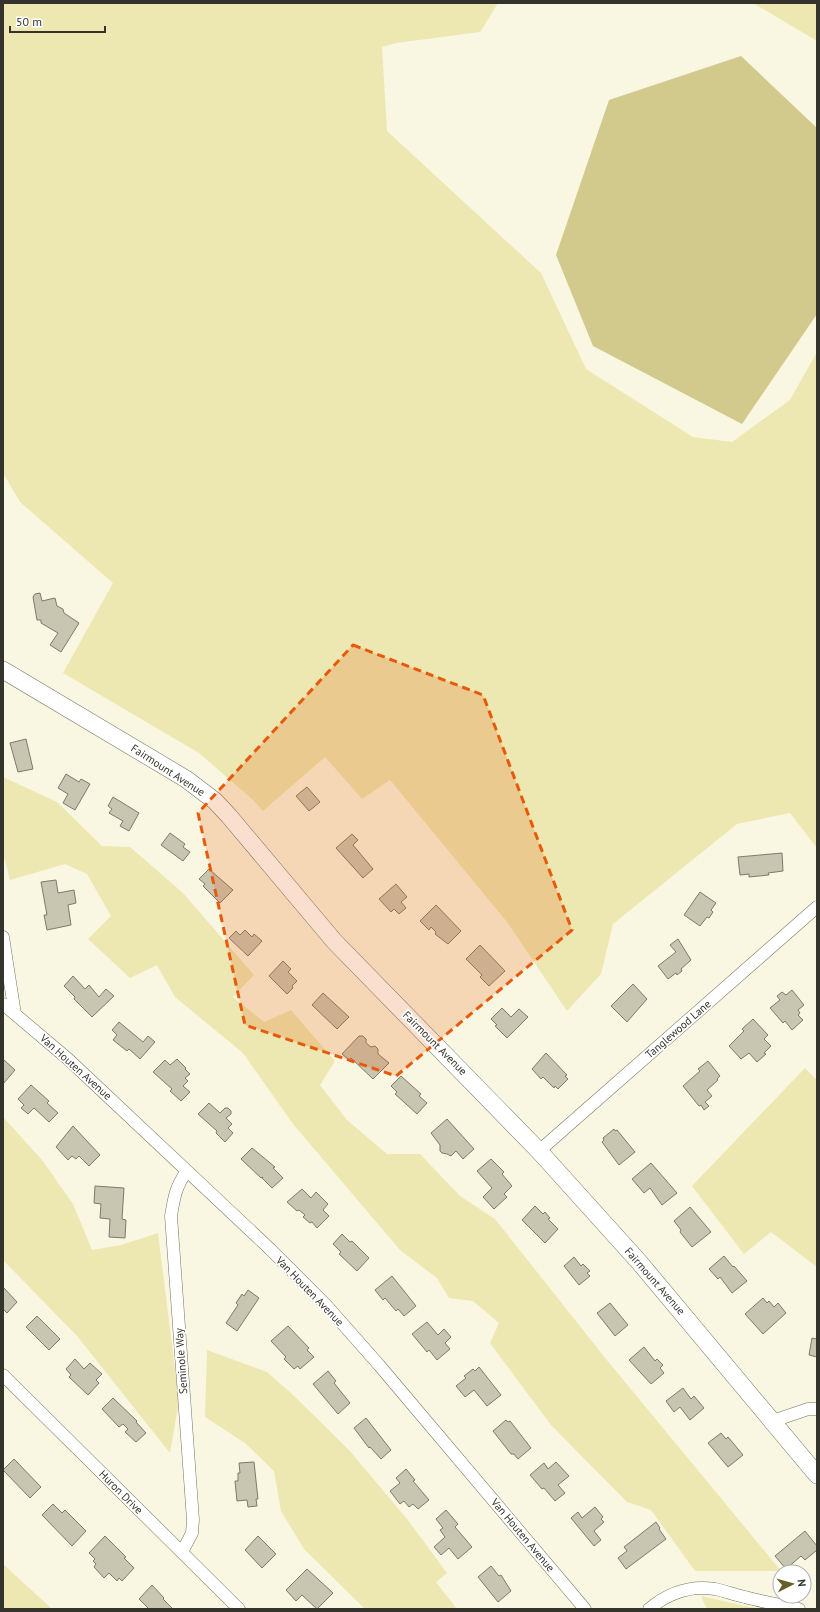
<svg xmlns="http://www.w3.org/2000/svg" width="820" height="1612" viewBox="0 0 820 1612" font-family="'PT Sans',sans-serif">
  <style>
    .green { fill: #ede7b1 }
    .water { fill: #d1ca8c }
    .building { fill: #c8c5b1; stroke: #7d7b68 }
    .lines { fill: none; stroke-linecap: round; stroke-linejoin: round }
    .minor-casing { stroke: #757361; stroke-width: 13 }
    .secondary-casing { stroke: #757361; stroke-width: 18 }
    .minor { stroke: #fff; stroke-width: 12 }
    .secondary { stroke: #fff; stroke-width: 17 }
    .marked { fill: #e8590c; fill-opacity: 0.2; stroke: #e8590c; stroke-width: 3; stroke-dasharray: 8 5; stroke-linejoin: round }
    .labels { text-anchor: middle; dominant-baseline: central; stroke-width: 3.5; stroke-linejoin: round; paint-order: stroke }
    .street-label { font-size: 11px; fill: #35342c; stroke: #fff }
  </style>
  <rect width="100%" height="100%" fill="#f9f7e2"/>
  <path class="green" d="M3,3H498L480,32L396,43L382,47L387,131L541,273L586,369L693,437L732,442L790,400L817,352V848L790,813L737,824L613,924L601,974L567,1011L507,922L390,780L362,799L325,757L263,811L253,800L199,753L63,673L113,583L20,502L3,473Z
    M753,3H817V41Z
    M3,777L57,802L102,846L130,847L183,893L254,975L233,997L264,1022L291,1010L335,1061L320,1085L347,1120L387,1154H420L460,1196L495,1219L606,1359L781,1571H695L651,1510L627,1502L551,1425L490,1343L499,1323L473,1301L449,1298L437,1278L400,1250L293,1124L243,1053L175,997L157,965L130,978L88,939L111,916L87,874L65,864L10,880L3,853Z
    M805,1068L817,1080V1267L771,1232L744,1254L692,1186Z
    M3,1117L42,1160L73,1204L92,1250L121,1245L158,1233L179,1401L170,1453L77,1336L3,1260Z
    M207,1350L267,1372L291,1393L349,1450L407,1519L447,1573L436,1582L457,1609H365L304,1549L281,1511L274,1471L245,1443L205,1417Z
    M3,1564L52,1609H3Z
    M701,1596L759,1609H707Z"/>
  <path class="water" d="M741,56L817,128V314L742,424L593,346L556,255L609,100Z"/>
  <path class="building" d="M40,593L42,601L55,598L57,606L63,609L64,613L79,623L61,652L50,645L58,633L41,623V620H37L33,597L35,594Z
    M26,739L33,769L18,772L10,743Z
    M66,774L79,782L81,779L90,784L75,810L63,803L68,794L58,788Z
    M307,787L320,802L309,811L296,796Z
    M113,797L139,813L129,831L120,826L123,821L109,813L112,809L108,806Z
    M170,833L185,844L183,847L190,852L183,861L161,845Z
    M352,834L358,840L353,845L373,869L363,878L336,848Z
    M782,853L783,871L768,873L769,875L749,877V874L740,875L738,857Z
    M209,869L233,890L220,903L203,886L205,884L199,879Z
    M56,880L58,893L74,890L76,903L68,905L71,925L47,930L44,915H47L41,882Z
    M396,884L407,897L401,902L406,908L399,914L394,909L391,912L379,899Z
    M700,892L716,903L711,910L713,912L709,918L707,917L700,926L684,915Z
    M436,905L461,931L448,944L435,934L436,932L431,927L429,930L420,921Z
    M245,930L252,937L254,934L262,941L248,956L229,938L236,931L240,935Z
    M678,939L691,960L681,969L682,971L677,975L676,973L668,979L658,966L676,952L670,945Z
    M480,945L505,971L489,986L480,977L482,975L466,959Z
    M283,961L291,969L288,972L297,981L292,986L293,988L287,994L269,976Z
    M73,976L85,989L89,985L99,997L106,989L114,996L92,1017L74,999L75,997L64,986Z
    M633,984L647,999L627,1022L611,1006Z
    M792,990L804,1005L798,1010L800,1013L798,1015L803,1020L792,1030L785,1021L783,1023L770,1008L780,1000L777,996L782,992L786,995Z
    M323,993L349,1017L337,1029L312,1005Z
    M502,1008L511,1017L519,1009L528,1017L507,1038L495,1026L497,1025L491,1019Z
    M753,1019L768,1035L764,1039L771,1046L764,1053L766,1054L757,1062L749,1053L741,1059L729,1046L744,1031L742,1029Z
    M119,1022L143,1042L148,1036L155,1042L140,1059L129,1049L127,1051L113,1040L117,1035L112,1030Z
    M359,1036H363L366,1039V1043L371,1047L375,1046L378,1049V1054L389,1063L373,1079L351,1058L349,1060L342,1054Z
    M546,1053L567,1075L565,1076L568,1079L558,1089L555,1086L554,1088L543,1077L541,1079L532,1069Z
    M3,1059L15,1070L3,1084Z
    M177,1059L186,1068L185,1069L190,1074L185,1078L188,1081L183,1086L190,1092L181,1101L170,1091L172,1089L153,1072L165,1060L170,1065Z
    M708,1061L720,1076L717,1079L718,1080L707,1090L712,1096L705,1102L709,1106L704,1110L701,1105L699,1106L683,1086L700,1071L698,1069Z
    M401,1076L421,1094L419,1096L427,1103L417,1114L395,1094L397,1092L391,1086Z
    M31,1085L49,1101L47,1103L58,1113L49,1122L34,1108L28,1114L21,1108L24,1105L18,1099Z
    M209,1103L220,1113L225,1108H228L231,1111V1114L226,1118L232,1124L228,1128L233,1133L225,1142L216,1133L217,1131L198,1114Z
    M447,1119L474,1149L463,1159L456,1151L451,1156L447,1154L442,1153L440,1151V1145L431,1133Z
    M73,1126L100,1155L89,1166L79,1156L76,1159L72,1156L68,1160L56,1147Z
    M614,1129L615,1131L617,1130L635,1152L619,1165L602,1142L604,1140L603,1138Z
    M252,1148L275,1167L273,1168L283,1178L272,1188L262,1178L263,1177L261,1178L241,1159Z
    M491,1159L504,1172L502,1174L512,1186L504,1194L507,1197L494,1209L483,1197L492,1188L477,1171Z
    M651,1163L677,1193L662,1205L650,1188L644,1193L632,1179Z
    M95,1186L124,1188L122,1219L126,1220L125,1238L109,1237L110,1219L100,1218L101,1204L94,1203Z
    M302,1189L311,1198L316,1192L328,1204L323,1210L329,1216L317,1228L312,1222L310,1223L303,1217L305,1215L299,1210L297,1211L287,1202Z
    M535,1206L543,1214L545,1212L550,1218L548,1219L558,1229L545,1243L522,1220Z
    M690,1207L711,1232L692,1247L680,1232L681,1230L674,1221Z
    M342,1234L350,1242L352,1241L369,1258L357,1271L339,1254L341,1252L333,1244Z
    M724,1256L733,1267L734,1266L747,1281L732,1293L720,1277L718,1279L709,1269Z
    M574,1257L581,1266L583,1264L590,1271L587,1273L590,1276L579,1285L564,1266Z
    M392,1276L416,1306L404,1316L398,1309L396,1311L385,1298L383,1300L375,1290Z
    M3,1287L17,1302L7,1313L3,1309Z
    M248,1290L259,1298L237,1331L226,1323L238,1305L236,1303L242,1294L244,1296Z
    M763,1298L767,1303L769,1301L774,1307L778,1303L786,1313L763,1334L745,1314Z
    M610,1303L628,1325L615,1336L597,1313Z
    M37,1316L60,1339L49,1350L26,1327Z
    M427,1322L438,1335L444,1329L451,1337L445,1343L450,1349L437,1360L429,1350L427,1352L412,1334Z
    M288,1326L309,1348L307,1350L314,1357L300,1369L298,1366L294,1369L284,1359L286,1357L271,1341Z
    M812,1338L817,1339V1357L809,1355Z
    M644,1347L655,1361L657,1359L663,1365L660,1368L664,1373L651,1384L629,1360Z
    M75,1359L84,1369L90,1363L102,1374L96,1380L99,1383L88,1395L69,1377L71,1375L66,1369Z
    M479,1367L501,1395L487,1406L474,1390L465,1397L456,1386L466,1378L464,1376L473,1369L475,1371Z
    M328,1371L336,1381L334,1383L350,1403L338,1414L313,1384Z
    M683,1388L691,1399L694,1396L704,1408L690,1420L680,1407L674,1412L666,1401Z
    M113,1398L137,1421L136,1422L146,1433L136,1442L125,1432L128,1429L123,1424L119,1427L102,1409Z
    M366,1418L391,1450L381,1459L370,1447L369,1448L354,1428Z
    M506,1420L508,1422L510,1421L531,1448L518,1459L514,1454H511L493,1431Z
    M721,1433L726,1439L728,1437L743,1455L728,1467L708,1443Z
    M14,1459L41,1487L30,1498L3,1470Z
    M254,1462L258,1499H256L257,1506L248,1507L247,1500L237,1501L235,1481H238V1473H240L239,1463Z
    M556,1462L569,1476L558,1485L565,1493L555,1501L544,1488L542,1489L530,1475L544,1463L548,1469Z
    M406,1469L415,1480L413,1481L429,1500L418,1509L413,1504L409,1507L404,1501L400,1504L390,1491L400,1483L396,1478Z
    M53,1504L62,1513L65,1510L86,1531L72,1546L42,1515Z
    M595,1507L603,1517L601,1519L604,1522L594,1531L601,1540L594,1546L571,1518L578,1512L582,1518Z
    M446,1510L458,1524L455,1527L472,1547L458,1559L449,1548L441,1555L434,1547L445,1537L440,1530L443,1528L436,1519Z
    M656,1522L660,1528L659,1529L666,1539L626,1569L618,1558L627,1551L624,1547Z
    M805,1531L817,1546V1550L805,1560L801,1556L786,1569L775,1556Z
    M105,1536L126,1557L124,1558L134,1568L122,1581L119,1578L117,1581L109,1573L104,1578L94,1567L96,1564L93,1561L95,1559L89,1553Z
    M258,1536L276,1554L262,1568L245,1550Z
    M491,1566L499,1576L501,1575L511,1591L498,1602L478,1577Z
    M307,1569L333,1593L317,1609L302,1595L296,1601L286,1590Z
    M152,1585L164,1598L163,1599L173,1609H149L139,1599Z"/>
  <g class="lines">
    <g class="minor-casing">
      <path id="minor" d="M3,937L7,963L4,969
        M7,963L15,1014
        M3,1004L68,1059L270,1249L326,1305L379,1365L585,1609
        M539,1151L817,907
        M3,1375L239,1609
        M773,1421L808,1409H817
        M182,1552L192,1533L193,1520L171,1216C174,1197 176,1186 187,1171
        M649,1609C667,1594 690,1585 715,1589C725,1591 735,1595 745,1597C763,1602 781,1605 799,1609"/>
    </g>
    <g class="secondary-casing">
      <path id="secondary" d="M3,670L186,779L215,801L229,816L334,941L539,1151L640,1263L817,1475"/>
    </g>
    <use href="#minor" class="minor"/>
    <use href="#secondary" class="secondary"/>
  </g>
  <path class="marked" d="M353,645L483,695L572,930L396,1076L245,1025L198,813Z"/>
  <g class="labels">
    <g class="street-label">
      <text transform="translate(168 770) rotate(33)">Fairmount Avenue</text>
      <text transform="translate(678 1029) rotate(-41)">Tanglewood Lane</text>
      <text transform="translate(435 1043) rotate(45)">Fairmount Avenue</text>
      <text transform="translate(76 1067) rotate(42)">Van Houten Avenue</text>
      <text transform="translate(655 1281) rotate(49)">Fairmount Avenue</text>
      <text transform="translate(310 1291) rotate(46)">Van Houten Avenue</text>
      <text transform="translate(181 1361) rotate(-94)">Seminole Way</text>
      <text transform="translate(121 1492) rotate(45)">Huron Drive</text>
      <text transform="translate(523 1535) rotate(50)">Van Houten Avenue</text>
    </g>
  </g>
  <rect width="820" height="1612" fill="none" stroke="#35342c" stroke-width="8"/>
  <g transform="translate(792 1584) rotate(84)"><circle r="19" fill="#ffffff" stroke="#aeaeab"/>
  <path d="M0-3L7 15L0 10L-7 15Z" fill="#645e2a"/>
  <text y="-6" font-size="11" font-weight="bold" text-anchor="middle" fill="#35342c">N</text>
  </g>
  <path d="M10 26v6h95v-6" fill="none" stroke="#35342c" stroke-width="2"/>
  <text x="16" y="26" font-size="12" fill="#35342c" stroke="#ffffff" stroke-width="3" paint-order="stroke">50 m</text>
</svg>
